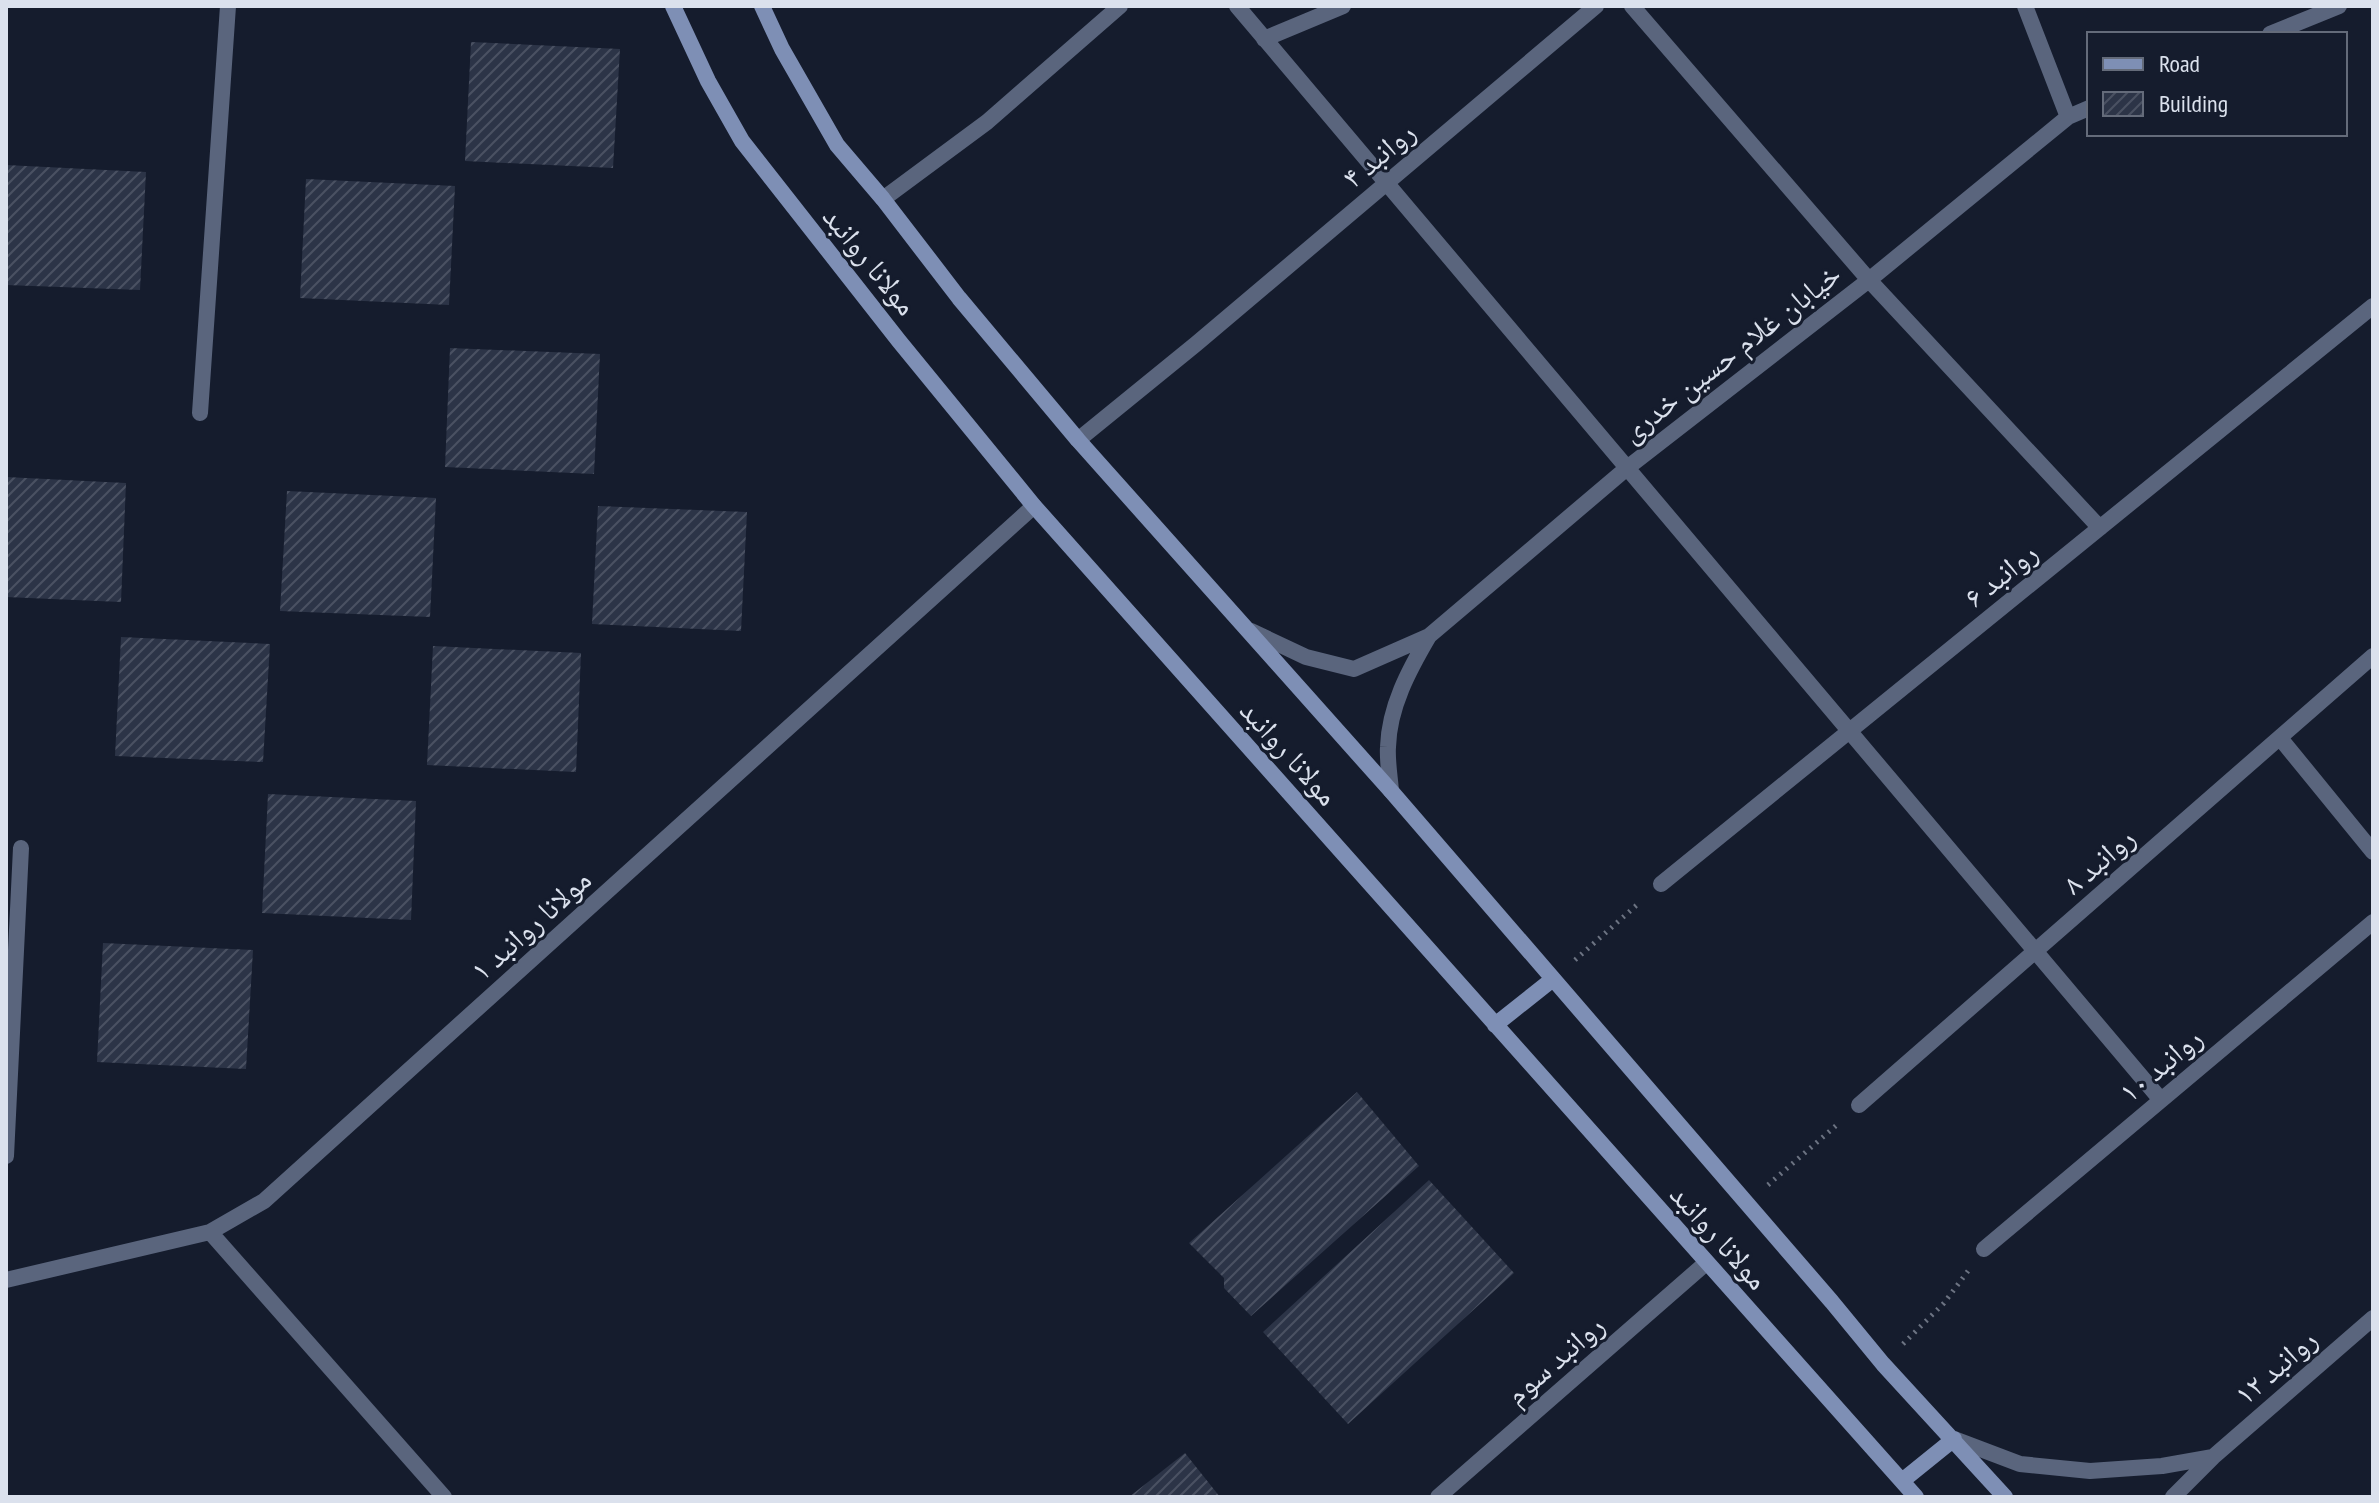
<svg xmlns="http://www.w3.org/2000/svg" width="2379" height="1503" viewBox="0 0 2379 1503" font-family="'PT Sans Narrow','Noto Naskh Arabic',sans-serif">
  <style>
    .building { fill: url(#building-hatch) }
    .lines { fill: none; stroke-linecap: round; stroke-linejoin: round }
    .path { stroke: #6c7382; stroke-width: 5; stroke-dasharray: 2 6; stroke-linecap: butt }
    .street { stroke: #5a657d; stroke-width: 16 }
    .secondary { stroke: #7e8fb5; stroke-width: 16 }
    .labels { text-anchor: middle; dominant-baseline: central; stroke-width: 6; stroke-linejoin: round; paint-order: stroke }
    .street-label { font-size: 30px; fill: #dbe1ed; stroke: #151c2d }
  </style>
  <defs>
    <pattern id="building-hatch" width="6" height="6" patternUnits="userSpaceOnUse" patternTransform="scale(2)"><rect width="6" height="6" fill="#2c3447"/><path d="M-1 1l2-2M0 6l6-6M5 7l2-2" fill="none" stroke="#4a5162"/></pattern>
  </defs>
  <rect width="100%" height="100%" fill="#151c2d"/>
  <path class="building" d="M471,42L620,49L613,168L465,161Z
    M6,165L146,172L140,290L6,285Z
    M306,179L455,186L449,305L300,298Z
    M450,348L600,354L594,474L445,467Z
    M6,477L126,483L121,602L6,597Z
    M287,491L436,498L430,617L280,611Z
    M598,506L747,512L741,631L592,624Z
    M121,637L270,644L263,762L115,756Z
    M433,646L581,653L576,772L427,765Z
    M268,794L416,801L411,920L262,913Z
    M103,943L253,950L246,1069L97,1062Z
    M1357,1092L1419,1166L1251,1316L1224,1288V1278L1189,1243Z
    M1429,1180L1514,1273L1348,1424L1263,1332Z
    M1185,1453L1220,1497H1129Z"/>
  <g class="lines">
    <path class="path" d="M1575,960L1639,903
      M1768,1185L1839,1123
      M1903,1344L1944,1303L1968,1271"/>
    <path class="street" d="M1237,6L2161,1100
      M1632,6L1869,280L2100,528
      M2025,6L2068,117L2089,108
      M2270,34L2339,6
      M1264,39L1343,6
      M883,199L987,122L1120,6
      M200,413L228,6
      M1078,440L1196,344L1596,6
      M1251,631L1306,657L1354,669L1429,636L1627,468L1869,280L2068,117
      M2280,738L2373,852
      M1391,791C1390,777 1387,761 1388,747C1389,707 1409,670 1429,636
      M1661,884L2373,306
      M1859,1105L2373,656
      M6,1156L21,848
      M210,1232L444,1497
      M1984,1249L2373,922
      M6,1280L210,1232L264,1201L1034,506
      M1954,1439L2020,1464L2090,1471L2162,1466L2213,1457
      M1438,1497L1706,1263
      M2173,1497L2213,1457L2373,1318"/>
    <path class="secondary" d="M673,6L708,81L742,141L899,341L1034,506L1916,1497
      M762,6L782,49L837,145L883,199L959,298L1078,440L1391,791L1832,1302L1883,1364L2005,1497
      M1495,1025L1553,979
      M1902,1481L1954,1439"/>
  </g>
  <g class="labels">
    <g class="street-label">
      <text transform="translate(1378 154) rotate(-40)">روانبد ۴</text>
      <text transform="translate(871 260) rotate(51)">مولانا روانبد</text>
      <text transform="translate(1730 352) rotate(-38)">خیابان غلام حسین خدری</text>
      <text transform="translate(2000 574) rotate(-39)">روانبد ۶</text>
      <text transform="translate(1290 752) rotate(48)">مولانا روانبد</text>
      <text transform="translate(2098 860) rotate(-41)">روانبد ۸</text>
      <text transform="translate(530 924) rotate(-42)">مولانا روانبد ۱</text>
      <text transform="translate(2160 1064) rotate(-40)">روانبد ۱۰</text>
      <text transform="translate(1720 1236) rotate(48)">مولانا روانبد</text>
      <text transform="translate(1554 1359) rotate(-41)">روانبد سوم</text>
      <text transform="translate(2275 1366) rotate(-41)">روانبد ۱۲</text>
    </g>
  </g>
  <rect width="2379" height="1503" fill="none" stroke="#dbe1ed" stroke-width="16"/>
  <rect x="2087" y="32" width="260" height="104" fill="#151c2d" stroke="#646b7a" stroke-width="2"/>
  <rect x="2103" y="58" width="40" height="12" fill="#7e8fb5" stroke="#646b7a" stroke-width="2"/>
  <text x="2159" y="72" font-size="24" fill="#dbe1ed">Road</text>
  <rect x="2103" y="92" width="40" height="24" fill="url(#building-hatch)" stroke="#646b7a" stroke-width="2"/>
  <text x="2159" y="112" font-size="24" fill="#dbe1ed">Building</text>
</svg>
